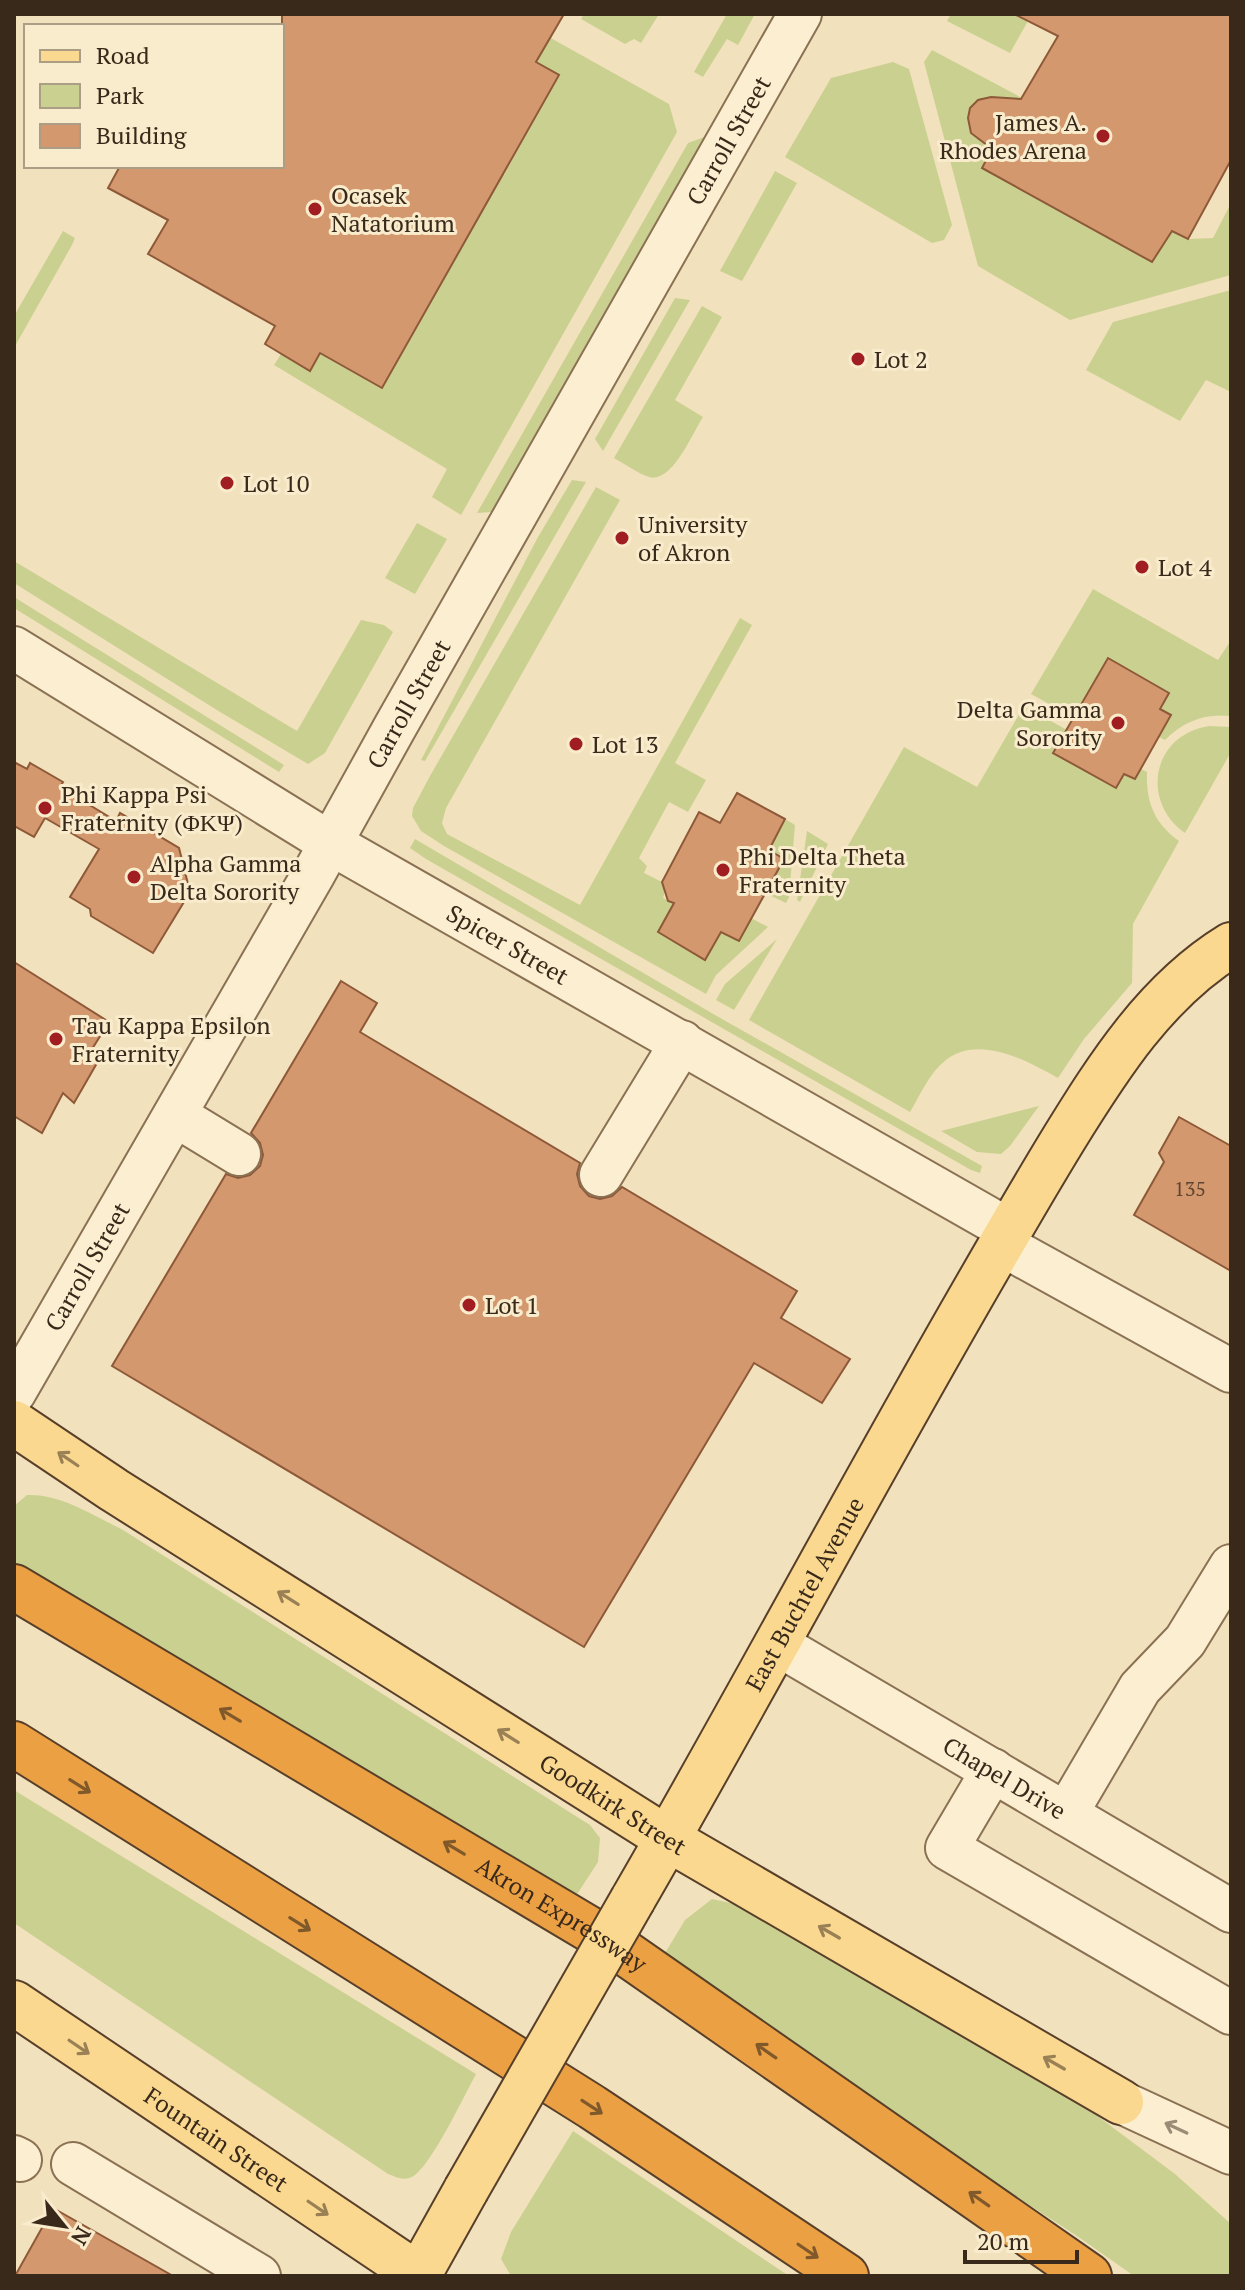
<svg xmlns="http://www.w3.org/2000/svg" width="1245" height="2290" viewBox="0 0 1245 2290" font-family="'PT Serif',serif">
  <style>
    .green { fill: #cad190 }
    .building { fill: #d4986f; stroke: #8d5938; stroke-width: 2 }
    .lines { fill: none; stroke-linecap: round; stroke-linejoin: round }
    .minor-casing { stroke: #8b7154; stroke-width: 46 }
    .major-casing { stroke: #583f29; stroke-width: 48 }
    .highway-casing { stroke: #583f29; stroke-width: 48 }
    .minor { stroke: #fcefd1; stroke-width: 42 }
    .major { stroke: #fad890; stroke-width: 44 }
    .highway { stroke: #eba044; stroke-width: 44 }
    .major-bridge-casing { stroke: #583f29; stroke-width: 48; stroke-linecap: butt }
    .major-bridge { stroke: #fad890; stroke-width: 44 }
    .oneway { stroke: #9a8055 }
    .oneway2 { stroke: #80592b }
    .oneway3 { stroke: #9a8c76 }
    .poi-dot { fill: #a01e21; stroke: #f9eccd; stroke-width: 3 }
    .labels { text-anchor: middle; dominant-baseline: central; stroke-width: 6; stroke-linejoin: round; paint-order: stroke }
    .number-label { font-size: 20px; fill: #60452f }
    .poi-label { font-size: 24px; fill: #39291a; stroke: #f9eccd; text-anchor: start }
    .street-label { font-size: 24px; fill: #39291a; stroke: #f9eccd }
  </style>
  <rect width="100%" height="100%" fill="#f2e1bd"/>
  <path class="green" d="M584,14H659L641,43L634,39L625,44L581,19Z
    M727,14H755L738,45L727,39L703,77L694,72Z
    M951,14H1014L1028,21L1010,53L947,21Z
    M531,27L669,104L677,132L461,515L432,497L447,469L274,365L281,354L310,370L320,353L382,387L490,197L439,140L504,175L559,75L517,52Z
    M932,50L1022,98L1017,107C998,95 973,90 968,118L993,147L982,168L1152,262L1171,230L1188,239L1213,238L1231,203V275L1070,320L978,266L924,62Z
    M893,62L909,69L952,225L944,240L932,243L785,157L831,78Z
    M707,136L492,512L477,513L688,143Z
    M775,171L797,183L742,281L720,271Z
    M63,231L75,238L72,245L14,348V316Z
    M1231,290V392L1206,380L1180,421L1086,370L1113,322Z
    M675,298L690,300L603,451L595,439Z
    M702,306L722,317L675,400L703,417C693,432 672,484 649,477C637,473 625,464 614,458Z
    M572,480L586,482L425,761L421,760L538,537Z
    M596,487L620,500L446,808L442,823L447,834L580,905L740,618L752,625L675,763L706,780L688,812L669,802L639,858L647,866L644,873L662,882L665,891L663,898L674,903L658,932L705,959L721,932L751,918L768,927L716,975L706,994L444,846L421,831L412,816L413,808L430,776Z
    M417,523L447,539L415,594L385,578Z
    M14,561L297,731L361,620L384,625L393,632L325,753L308,764L220,712L14,583Z
    M1093,589L1218,660L1231,640V716C1205,713 1184,721 1165,740L1159,737L1171,715L1160,709L1169,693L1108,658L1073,717L1031,694Z
    M14,597L284,765L279,772L14,608Z
    M1024,706L1067,730L1054,754L1115,788L1124,774L1135,779L1141,769L1147,772C1146,802 1154,823 1179,841L1133,924L1132,983L1084,1039L1058,1078C1028,1061 979,1034 946,1060C929,1073 921,1094 910,1112L749,1020L904,747L977,787Z
    M1209,726L1231,727V752L1185,833C1140,801 1152,735 1209,726Z
    M785,819L795,825L789,897L786,903L765,893L783,859L769,850Z
    M807,831L828,844L800,902L797,900Z
    M415,839L715,1015L982,1166L980,1173L971,1170L426,859L410,848Z
    M777,939L734,1010L716,1000L725,984Z
    M1039,1106L1010,1146L1001,1154L977,1152L941,1131Z
    M27,1495C59,1493 95,1516 123,1530L590,1825L600,1838L598,1862L570,1905L14,1563V1506Z
    M14,1790L476,2074C464,2096 431,2167 412,2177C403,2181 396,2177 388,2174L14,1923Z
    M712,1899L766,1911L1064,2091L1175,2174L1231,2224V2276H1134L1080,2238L659,1963L685,1920Z
    M573,2131L789,2276H511L501,2259L511,2232Z"/>
  <path class="building" d="M282,14H564L536,62L559,75L382,388L320,353L310,371L265,344L275,326L148,254L168,220L108,188L120,166H282Z
    M1014,14H1231V160L1188,239L1172,231L1152,262L982,168L992,149L971,133L968,118L970,108L978,100L991,97L1021,99L1058,36Z
    M1108,658L1169,693L1160,709L1171,715L1135,779L1124,774L1116,788L1053,753Z
    M14,762L27,769L30,763L63,782L60,787L116,821L120,813L179,848L190,892L153,953L91,916L90,909L70,897L99,849L45,818L34,837L14,826Z
    M737,793L785,819L769,850L784,859L739,941L721,932L705,960L658,932L674,903L668,901L662,882L699,812L720,823Z
    M14,962L109,1022L87,1057L97,1063L74,1103L63,1093L42,1133L14,1116Z
    M341,981L377,1003L360,1032L580,1163L577,1174L580,1186L589,1196L600,1199L612,1196L622,1187L797,1291L781,1318L850,1359L822,1403L754,1363L584,1647L112,1366L226,1174L238,1178L250,1175L260,1166L263,1155L260,1143L251,1133Z
    M1179,1117L1231,1146V1271L1134,1215L1164,1162L1159,1153Z
    M53,2208L173,2276H15Z"/>
  <g class="lines">
    <g class="minor-casing">
      <g id="minor">
        <path id="s1" d="M14,648L330,843L1009,1230"/>
        <path d="M175,1115L239,1154"/>
        <path d="M601,1175L682,1042"/>
        <path d="M1001,1244L1231,1371"/>
        <path id="s2" d="M14,1393L313,875L395,727L800,14"/>
        <path id="s3" d="M777,1644L1231,1911"/>
        <path d="M993,1770L947,1848L1231,2013"/>
        <path d="M1066,1814L1140,1688L1185,1641L1231,1566"/>
        <path d="M1121,2102L1231,2153"/>
        <path d="M14,2157L20,2160"/>
        <path d="M73,2164L259,2276"/>
      </g>
    </g>
    <g class="major-casing">
      <g id="major">
        <path id="s4" d="M14,1423L114,1490L668,1839L1121,2102"/>
        <path id="s5" d="M633,1899C747,1702 854,1500 968,1302C999,1248 1030,1194 1063,1140C1108,1067 1156,991 1231,945"/>
        <path id="s6" d="M14,2003L420,2276"/>
        <path d="M418,2276L466,2190"/>
      </g>
    </g>
    <g class="highway-casing">
      <g id="highway">
        <path id="s7" d="M14,1587L601,1936L1089,2276"/>
        <path d="M14,1744L592,2107L846,2276"/>
      </g>
    </g>
    <use href="#minor" class="minor"/>
    <use href="#major" class="major"/>
    <use href="#highway" class="highway"/>
    <g class="major-bridge-casing">
      <path id="major-bridge" d="M466,2190L633,1899"/>
    </g>
    <use href="#major-bridge" class="major-bridge"/>
  </g>
  <defs><path id="oneway-shaft" d="M-6 0H5M1.5-3L5.5 0L1.5 3" fill="none" stroke-width="1.6" stroke-linecap="round" stroke-linejoin="round" transform="scale(2)"/></defs>
  <g class="oneway">
    <use href="#oneway-shaft" transform="translate(68 1459) rotate(-146)"/>
    <use href="#oneway-shaft" transform="translate(288 1598) rotate(-148)"/>
    <use href="#oneway-shaft" transform="translate(508 1736) rotate(-148)"/>
    <use href="#oneway-shaft" transform="translate(829 1932) rotate(-150)"/>
    <use href="#oneway-shaft" transform="translate(79 2047) rotate(34)"/>
    <use href="#oneway-shaft" transform="translate(1054 2063) rotate(-150)"/>
    <use href="#oneway-shaft" transform="translate(318 2208) rotate(34)"/>
  </g>
  <g class="oneway2">
    <use href="#oneway-shaft" transform="translate(230 1715) rotate(-149)"/>
    <use href="#oneway-shaft" transform="translate(80 1786) rotate(32)"/>
    <use href="#oneway-shaft" transform="translate(454 1848) rotate(-149)"/>
    <use href="#oneway-shaft" transform="translate(300 1924) rotate(32)"/>
    <use href="#oneway-shaft" transform="translate(766 2051) rotate(-145)"/>
    <use href="#oneway-shaft" transform="translate(592 2107) rotate(33)"/>
    <use href="#oneway-shaft" transform="translate(979 2199) rotate(-145)"/>
    <use href="#oneway-shaft" transform="translate(808 2251) rotate(34)"/>
  </g>
  <use class="oneway3" href="#oneway-shaft" transform="translate(1176 2128) rotate(-155)"/>
  <g class="poi-dot">
    <circle cx="1103" cy="136" r="8"/>
    <circle cx="315" cy="209" r="8"/>
    <circle cx="858" cy="359" r="8"/>
    <circle cx="227" cy="483" r="8"/>
    <circle cx="622" cy="538" r="8"/>
    <circle cx="1142" cy="567" r="8"/>
    <circle cx="1118" cy="723" r="8"/>
    <circle cx="576" cy="744" r="8"/>
    <circle cx="45" cy="808" r="8"/>
    <circle cx="723" cy="870" r="8"/>
    <circle cx="134" cy="877" r="8"/>
    <circle cx="56" cy="1039" r="8"/>
    <circle cx="469" cy="1305" r="8"/>
  </g>
  <g class="labels">
    <g class="number-label">
      <text x="1190" y="1188">135</text>
    </g>
    <g class="poi-label">
      <text x="1087" y="122" text-anchor="end">James A.<tspan x="1087" dy="28">Rhodes Arena</tspan></text>
      <text x="331" y="195">Ocasek<tspan x="331" dy="28">Natatorium</tspan></text>
      <text x="874" y="359">Lot 2</text>
      <text x="243" y="483">Lot 10</text>
      <text x="638" y="524">University<tspan x="638" dy="28">of Akron</tspan></text>
      <text x="1158" y="567">Lot 4</text>
      <text x="1102" y="709" text-anchor="end">Delta Gamma<tspan x="1102" dy="28">Sorority</tspan></text>
      <text x="592" y="744">Lot 13</text>
      <text x="61" y="794">Phi Kappa Psi<tspan x="61" dy="28">Fraternity (ΦΚΨ)</tspan></text>
      <text x="739" y="856">Phi Delta Theta<tspan x="739" dy="28">Fraternity</tspan></text>
      <text x="150" y="863">Alpha Gamma<tspan x="150" dy="28">Delta Sorority</tspan></text>
      <text x="72" y="1025">Tau Kappa Epsilon<tspan x="72" dy="28">Fraternity</tspan></text>
      <text x="485" y="1305">Lot 1</text>
    </g>
    <g class="street-label">
      <text stroke="none"><textPath href="#s2" startOffset="1442">Carroll Street</textPath></text>
      <text stroke="none"><textPath href="#s2" startOffset="794">Carroll Street</textPath></text>
      <text stroke="none"><textPath href="#s1" startOffset="576">Spicer Street</textPath></text>
      <text stroke="none"><textPath href="#s2" startOffset="146">Carroll Street</textPath></text>
      <text stroke="none"><textPath href="#s5" startOffset="350">East Buchtel Avenue</textPath></text>
      <text stroke="none"><textPath href="#s3" startOffset="264">Chapel Drive</textPath></text>
      <text stroke="none"><textPath href="#s4" startOffset="710">Goodkirk Street</textPath></text>
      <text stroke="none"><textPath href="#s7" startOffset="638">Akron Expressway</textPath></text>
      <text stroke="none"><textPath href="#s6" startOffset="244">Fountain Street</textPath></text>
    </g>
  </g>
  <rect width="1245" height="2290" fill="none" stroke="#39291a" stroke-width="32"/>
  <rect x="24" y="24" width="260" height="144" fill="#f9eccd" stroke="#ac9e85" stroke-width="2"/>
  <rect x="40" y="50" width="40" height="12" fill="#fad890" stroke="#ac9e85" stroke-width="2"/>
  <text x="96" y="64" font-size="24" fill="#39291a">Road</text>
  <rect x="40" y="84" width="40" height="24" fill="#cad190" stroke="#ac9e85" stroke-width="2"/>
  <text x="96" y="104" font-size="24" fill="#39291a">Park</text>
  <rect x="40" y="124" width="40" height="24" fill="#d4986f" stroke="#ac9e85" stroke-width="2"/>
  <text x="96" y="144" font-size="24" fill="#39291a">Building</text>
  <g transform="translate(64 2226) rotate(120)" stroke="#f9eccd" stroke-width="6" paint-order="stroke">
  <path d="M0-6L14 30L0 20L-14 30Z" fill="#39291a"/>
  <text y="-12" font-size="22" font-weight="bold" text-anchor="middle" fill="#39291a">N</text>
  </g>
  <path d="M965 2250v12h112v-12" fill="none" stroke="#39291a" stroke-width="4"/>
  <text x="977" y="2250" font-size="24" fill="#39291a" stroke="#f9eccd" stroke-width="6" paint-order="stroke">20 m</text>
</svg>
